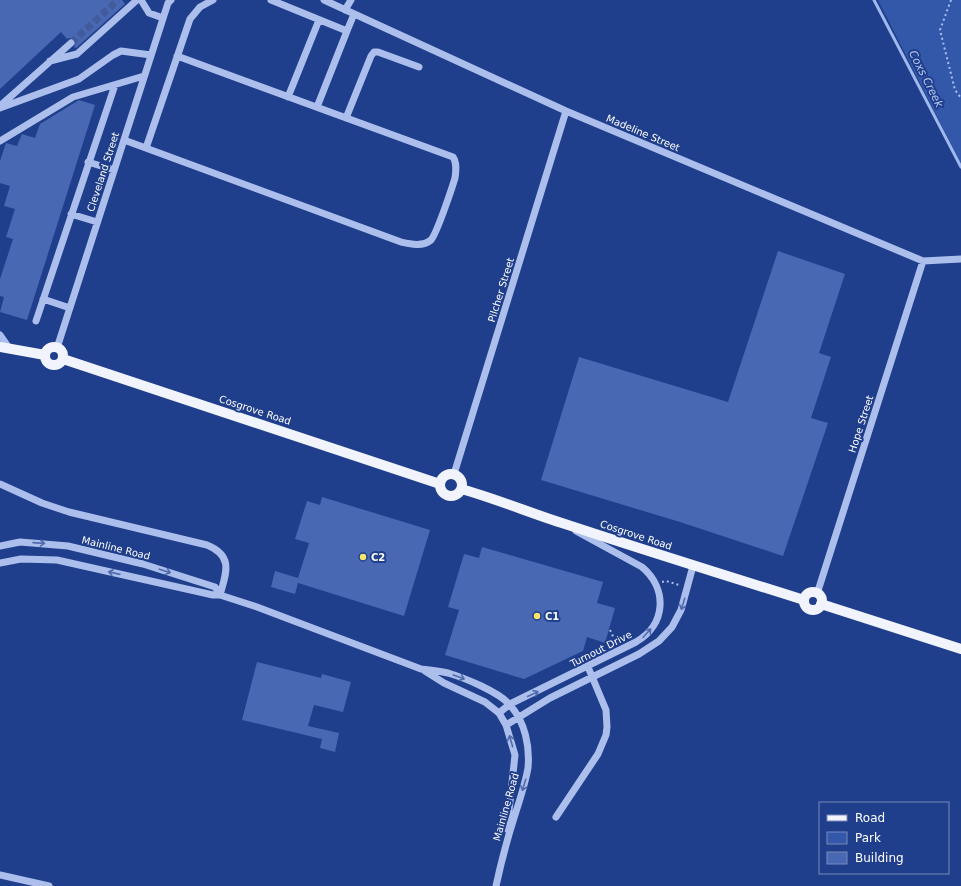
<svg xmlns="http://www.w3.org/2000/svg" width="961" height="886" viewBox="0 0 961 886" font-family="'DejaVu Sans',sans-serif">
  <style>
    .green { fill: #3357a9 }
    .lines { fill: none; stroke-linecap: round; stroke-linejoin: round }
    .stream { stroke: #9fb8ed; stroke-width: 3 }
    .building { fill: #4868b3 }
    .minor-tunnel { stroke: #415b9c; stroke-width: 7; stroke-dasharray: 7 3.5; stroke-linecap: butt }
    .path { stroke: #acbfec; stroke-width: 2; stroke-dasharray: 2 3; stroke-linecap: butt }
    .minor { stroke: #acbfec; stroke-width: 7 }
    .major { stroke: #f1f4ff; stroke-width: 10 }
    .oneway { stroke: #506bad }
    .poi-dot { fill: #fae66c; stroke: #1f3e8b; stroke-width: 1.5 }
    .labels { text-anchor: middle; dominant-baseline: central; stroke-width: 4; stroke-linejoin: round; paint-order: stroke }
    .street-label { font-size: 10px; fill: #fff; stroke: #1f3e8b }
    .poi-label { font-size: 10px; font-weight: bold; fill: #fff; stroke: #1f3e8b; text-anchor: start }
    .water-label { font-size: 11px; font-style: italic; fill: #b8caf3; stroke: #1f3e8b }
  </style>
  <rect width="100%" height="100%" fill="#1f3e8b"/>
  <path class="green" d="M878,0H961V164Z"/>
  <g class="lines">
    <path class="stream" d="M874,0L961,167"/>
  </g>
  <path class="building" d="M0,0H122L125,4L76,48L74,47L76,42L74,39L70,38L67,39L61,32L0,89Z
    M79,100L95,105L27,320L0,312L4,297L0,296V279L13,239L6,237L15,209L4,206L10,186L0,183V161L6,143L17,146L22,134L35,138L40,124Z
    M778,251L845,274L819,353L831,357L811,418L828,423L783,556L680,522L541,480L579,357L728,402Z
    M322,497L430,530L404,616L298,583L295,594L271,587L275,571L298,578L309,543L295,539L307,501L320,505Z
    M482,547L603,582L597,603L615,608L605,643L587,637L583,651L524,679L445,655L459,610L448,607L464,554L479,558Z
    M257,662L321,678L322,674L351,682L343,712L314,705L308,726L339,733L335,752L320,748L322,739L242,720Z"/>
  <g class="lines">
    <path class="minor-tunnel" d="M71,43L118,0"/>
    <path class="path" d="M951,0L940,30L955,90L961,98
      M662,582L666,581L679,585
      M610,630L616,643"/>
    <path class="minor" d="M141,0L149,13L163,18
      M271,0L347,31L354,14
      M324,0L566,111L923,261L961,259
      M345,10L351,0
      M50,61L77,54L137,0
      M288,97L319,20
      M0,106L71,43
      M317,107L347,31
      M0,108L79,79L113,55L121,51L151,55
      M346,118L371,56L374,52H378L419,67
      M124,140L401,242C410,244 423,247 431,240C437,233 452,188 455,178C456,171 457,163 453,157L177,56
      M0,141L73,97L144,76
      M146,148L190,19L200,7L213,0
      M88,162L114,170
      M71,214L97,222
      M43,299L70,308
      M36,321L115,85
      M0,335L9,348
      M57,348L168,3L171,0
      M454,474L566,111
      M0,484L42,503L69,512L207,545C234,556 226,573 220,595
      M0,546L20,542L68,546L143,564L215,587L220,595
      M0,563L21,559L57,560L213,595H220L257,607L421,669C430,670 439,671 448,673C465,678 499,692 510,705C525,722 530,746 528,768C525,785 519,802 514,818C507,840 501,863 496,886
      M817,594L923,261
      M425,671L444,683L485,702L499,713L506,725L515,755L507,829
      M499,713L510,704L636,642C666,625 668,589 642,567L576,531
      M506,725L550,698L639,654L659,641L672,627L681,610L693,566
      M556,817L598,754L606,735L607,727L606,710L588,667
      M0,875L49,886"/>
    <path class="major" d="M0,347L45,355
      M45 356a9 9 0 1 1 18 0a9 9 0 1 1-18 0Z
      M63,359L440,484
      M440 485a11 11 0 1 1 22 0a11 11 0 1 1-22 0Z
      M461,489C497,499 530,513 565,524C644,550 724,575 804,600
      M804 601a9 9 0 1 1 18 0a9 9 0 1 1-18 0Z
      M821,604L961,649"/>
  </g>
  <defs><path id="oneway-shaft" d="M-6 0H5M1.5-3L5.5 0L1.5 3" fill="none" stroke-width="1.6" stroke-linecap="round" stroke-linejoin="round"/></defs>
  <g class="oneway">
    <use href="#oneway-shaft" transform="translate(39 543) rotate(4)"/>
    <use href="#oneway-shaft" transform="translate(165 571) rotate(18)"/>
    <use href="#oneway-shaft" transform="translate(114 573) rotate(-167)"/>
    <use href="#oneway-shaft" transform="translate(683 604) rotate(107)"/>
    <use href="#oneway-shaft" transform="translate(647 633) rotate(-48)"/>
    <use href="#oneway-shaft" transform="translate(459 677) rotate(20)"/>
    <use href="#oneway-shaft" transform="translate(533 694) rotate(-25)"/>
    <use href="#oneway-shaft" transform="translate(511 741) rotate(-106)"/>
    <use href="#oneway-shaft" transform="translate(524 785) rotate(107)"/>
  </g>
  <g class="poi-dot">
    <circle cx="363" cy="557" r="4"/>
    <circle cx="537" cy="616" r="4"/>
  </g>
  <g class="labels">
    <g class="street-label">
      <text transform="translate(643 133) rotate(23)">Madeline Street</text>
      <text transform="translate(103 172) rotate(-72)">Cleveland Street</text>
      <text transform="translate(501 290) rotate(-73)">Pilcher Street</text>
      <text transform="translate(255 410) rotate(18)">Cosgrove Road</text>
      <text transform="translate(861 424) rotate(-72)">Hope Street</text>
      <text transform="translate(636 535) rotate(18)">Cosgrove Road</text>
      <text transform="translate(116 548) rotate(14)">Mainline Road</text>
      <text transform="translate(601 649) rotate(-27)">Turnout Drive</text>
      <text transform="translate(506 807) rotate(-74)">Mainline Road</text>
    </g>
    <g class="poi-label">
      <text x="371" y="557">C2</text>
      <text x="545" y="616">C1</text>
    </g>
    <g class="water-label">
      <text transform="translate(926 79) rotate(63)">Coxs Creek</text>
    </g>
  </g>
  <rect x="819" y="802" width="130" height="72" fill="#1f3e8b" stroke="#798bb9"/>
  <rect x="827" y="815" width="20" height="6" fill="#f1f4ff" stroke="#798bb9"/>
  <text x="855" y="822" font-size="12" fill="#ffffff">Road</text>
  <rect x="827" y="832" width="20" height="12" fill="#3357a9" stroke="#798bb9"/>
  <text x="855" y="842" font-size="12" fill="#ffffff">Park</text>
  <rect x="827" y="852" width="20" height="12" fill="#4868b3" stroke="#798bb9"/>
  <text x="855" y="862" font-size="12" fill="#ffffff">Building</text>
</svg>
